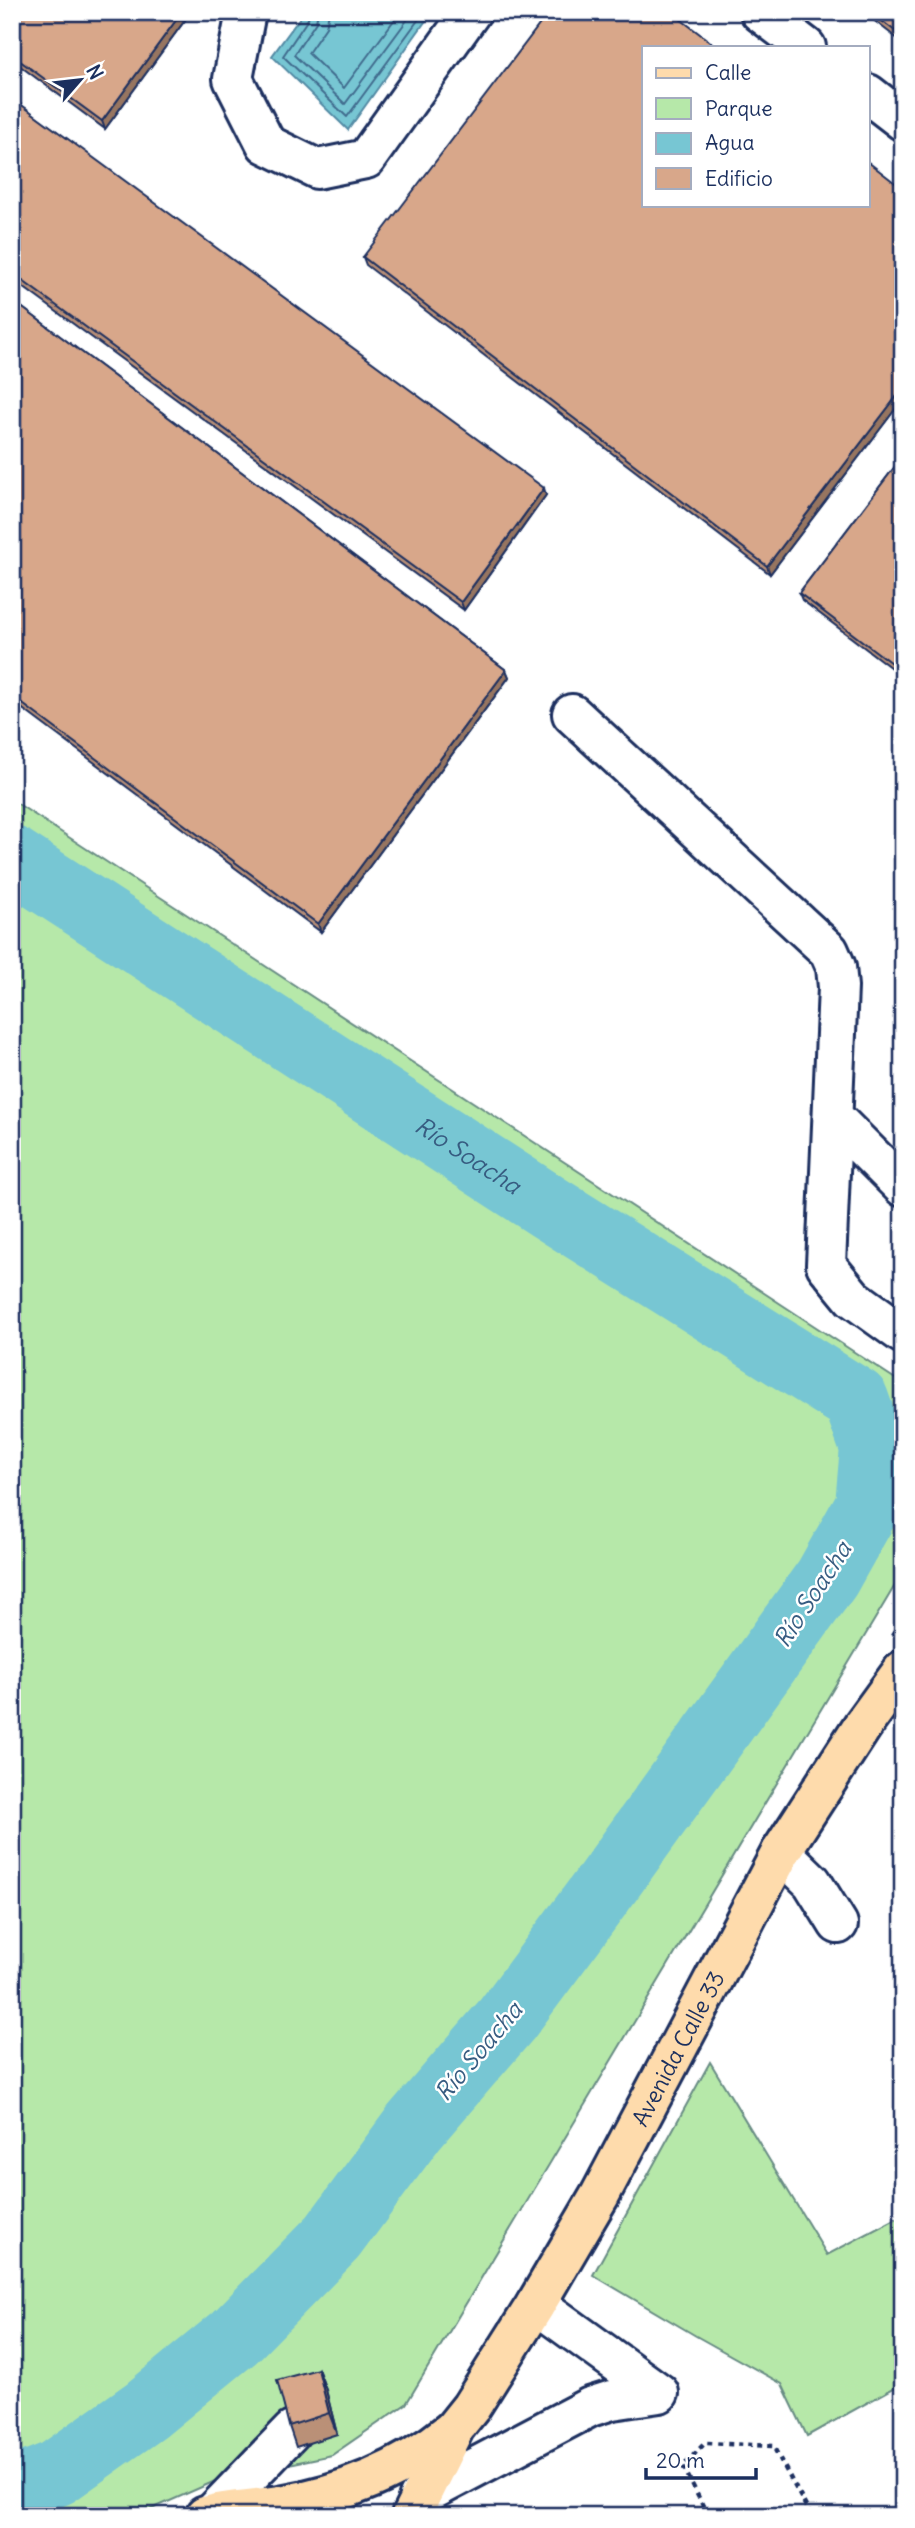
<svg xmlns="http://www.w3.org/2000/svg" width="915" height="2528" viewBox="0 0 915 2528" font-family="Delius,sans-serif">
  <style>
    .green { fill: #b6e8a9; stroke: #688c84; stroke-width: 2 }
    .water { fill: #77c6d3; stroke: #528aa4; stroke-width: 2 }
    .lines { fill: none; stroke-linecap: round; stroke-linejoin: round }
    .shore { stroke: #406b8d; stroke-width: 2 }
    .river { stroke: #77c6d3; stroke-width: 66 }
    .minor-casing { stroke: #1b2f5e; stroke-width: 44 }
    .major-casing { stroke: #1b2f5e; stroke-width: 44 }
    .path { stroke: #1b2f5e; stroke-width: 4.5; stroke-dasharray: 5 5; stroke-linecap: butt }
    .minor { stroke: #fff; stroke-width: 38 }
    .major { stroke: #fedbac; stroke-width: 38 }
    .wall { fill: #ba9077; stroke: #1b2f5e; stroke-width: 2 }
    .shaded-wall { fill: #977561; stroke: #1b2f5e; stroke-width: 2 }
    .building { fill: #d8a78a; stroke: #1b2f5e; stroke-width: 2 }
    .labels { text-anchor: middle; dominant-baseline: central; stroke-width: 5; stroke-linejoin: round; paint-order: stroke }
    .street-label { font-size: 23px; fill: #1b2f5e; stroke: #fff }
    .water-label { font-size: 24px; font-style: italic; fill: #375c81; stroke: #fff }
  </style>
  <rect width="100%" height="100%" fill="#fff"/>
  <filter id="ink" filterUnits="userSpaceOnUse"><feTurbulence type="fractalNoise" baseFrequency=".0143" numOctaves="2"/><feDisplacementMap in="SourceGraphic" scale="14" xChannelSelector="R" yChannelSelector="G"/><feConvolveMatrix kernelMatrix="1 2 1 2 8 2 1 2 1" color-interpolation-filters="sRGB"/></filter>
  <g filter="url(#ink)">
    <path class="green" d="M12,800L903,1384V1572L406,2404L332,2455L222,2478L136,2516H12Z
      M710,2062L827,2255L903,2215V2383L807,2436L782,2384L696,2336L593,2275Z"/>
    <path class="water" d="M304,12H432L348,130L272,56Z"/>
    <g class="lines">
      <path class="shore" d="M309,12L308,19L283,56L347,117L424,12
        M318,12L316,22L294,55L345,104L413,12
        M329,12L326,27L308,53L344,88L400,12"/>
      <path class="river" id="s1" d="M12,859L550,1208L856,1400L873,1448L868,1505L827,1578L599,1895L507,2019L414,2127L333,2237L235,2337L146,2410L57,2473L12,2491"/>
      <g class="minor-casing">
        <path id="minor" d="M246,12L233,79L266,144L317,169L366,159L471,12
          M760,12L806,47
          M868,94L903,121
          M572,714L829,951L836,967L838,987L826,1265L853,1298L903,1334
          M833,1117L903,1187
          M781,1852L812,1882L838,1924
          M536,2304L659,2393
          M419,2497L590,2407L612,2400L659,2393
          M212,2514L292,2431"/>
      </g>
      <g class="major-casing">
        <g id="major">
          <path d="M205,2516C229,2509 255,2509 280,2505C341,2495 404,2470 451,2431"/>
          <path id="s2" d="M411,2516L455,2427L471,2407L536,2304L600,2195L781,1852L863,1725L903,1670"/>
        </g>
      </g>
      <path class="path" d="M892,1635L903,1618
        M708,2516L683,2466L705,2443L773,2446L811,2516"/>
      <use href="#minor" class="minor"/>
      <use href="#major" class="major"/>
    </g>
    <path class="wall" d="M12,12H191L105,129L12,60Z
      M863,12H903V43Z
      M12,98L546,495L464,610L12,279Z
      M903,189V399L770,574L366,265L363,257Z
      M12,300L506,670L509,677L321,932L12,701Z
      M903,456V677L802,600L799,593Z
      M318,2369L326,2390L337,2434L296,2447L289,2426Z"/>
    <path class="shaded-wall" d="M182,12H191L105,129L102,121Z
      M903,388V399L770,574L767,566Z
      M544,488L546,495L464,610L461,602Z
      M506,670L509,677L321,932L318,924Z
      M318,2369L326,2390L337,2434L329,2413Z"/>
    <path class="building" d="M12,12H182L102,121L12,55Z
      M549,12H671L717,47H644V205H868V162L903,189V388L767,566L363,257Z
      M870,12H903V37Z
      M12,98L544,488L461,602L12,273Z
      M12,300L506,670L318,924L12,696Z
      M903,456V672L799,593Z
      M318,2369L329,2413L289,2426L277,2380Z"/>
  </g>
  <g class="labels">
    <g class="street-label">
      <text stroke="none"><textPath href="#s2" startOffset="539">Avenida Calle 33</textPath></text>
    </g>
    <g class="water-label">
      <text stroke="none"><textPath href="#s1" startOffset="544">Río Soacha</textPath></text>
      <text transform="translate(812 1594) rotate(-57)">Río Soacha</text>
      <text transform="translate(478 2051) rotate(-50)">Río Soacha</text>
    </g>
  </g>
  <rect width="915" height="2528" fill="none" stroke="#fff" stroke-width="42"/>
  <rect x="21" y="21" width="873" height="2486" fill="none" stroke="#1b2f5e" stroke-width="2.5" filter="url(#ink)"/>
  <rect x="642" y="46" width="228" height="161" fill="#ffffff" stroke="#a4acbf" stroke-width="2"/>
  <rect x="656" y="68" width="35" height="10" fill="#fedbac" stroke="#a4acbf" stroke-width="2"/>
  <text x="705" y="80" font-size="21" fill="#1b2f5e">Calle</text>
  <rect x="656" y="98" width="35" height="21" fill="#b6e8a9" stroke="#a4acbf" stroke-width="2"/>
  <text x="705" y="116" font-size="21" fill="#1b2f5e">Parque</text>
  <rect x="656" y="133" width="35" height="21" fill="#77c6d3" stroke="#a4acbf" stroke-width="2"/>
  <text x="705" y="150" font-size="21" fill="#1b2f5e">Agua</text>
  <rect x="656" y="168" width="35" height="21" fill="#d8a78a" stroke="#a4acbf" stroke-width="2"/>
  <text x="705" y="186" font-size="21" fill="#1b2f5e">Edificio</text>
  <g transform="translate(80 80) rotate(62)" stroke="#ffffff" stroke-width="5" paint-order="stroke">
  <path d="M0-5L12 26L0 18L-12 26Z" fill="#1b2f5e"/>
  <text y="-10" font-size="19" font-weight="bold" text-anchor="middle" fill="#1b2f5e">N</text>
  </g>
  <path d="M646 2468v10h110v-10" fill="none" stroke="#1b2f5e" stroke-width="3.5"/>
  <text x="656" y="2468" font-size="21" fill="#1b2f5e" stroke="#ffffff" stroke-width="5" paint-order="stroke">20 m</text>
</svg>
